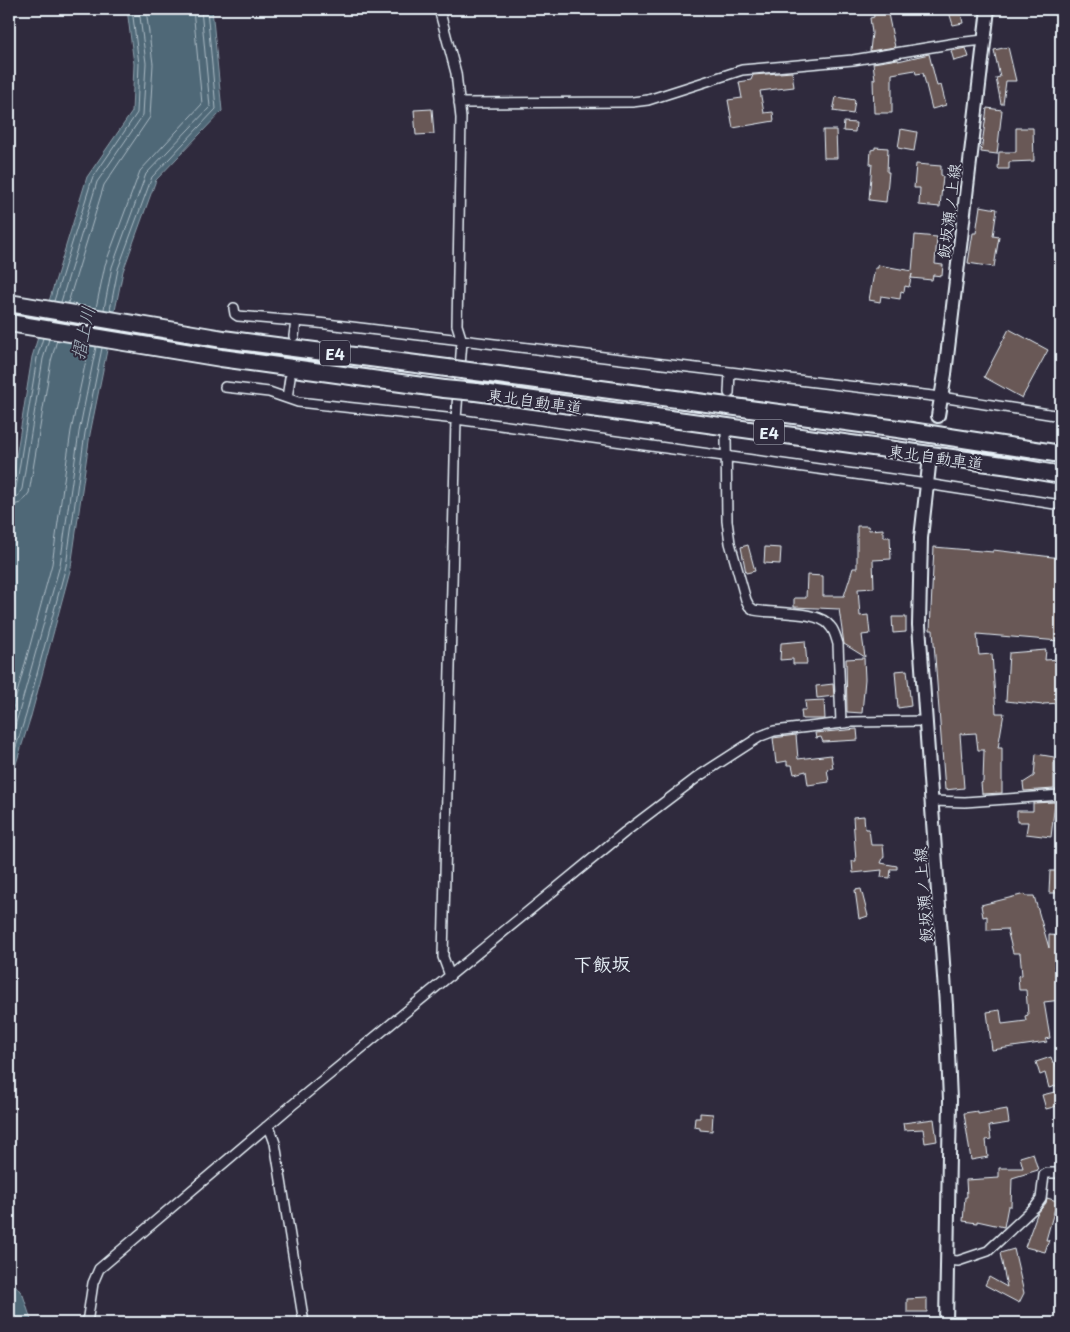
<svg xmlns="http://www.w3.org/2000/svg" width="1070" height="1332" viewBox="0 0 1070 1332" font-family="'Playpen Sans','Klee One',sans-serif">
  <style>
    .water { fill: #4f6877; stroke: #8c9fab }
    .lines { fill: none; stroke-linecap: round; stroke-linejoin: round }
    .shore { stroke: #abbac4; stroke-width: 1 }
    .building { fill: #695857; stroke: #e8f1f8 }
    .minor-tunnel { stroke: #4b4859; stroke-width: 9; stroke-dasharray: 9 4.5; stroke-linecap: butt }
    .secondary-tunnel { stroke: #4b4859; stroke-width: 12; stroke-dasharray: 12 6; stroke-linecap: butt }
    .minor-casing { stroke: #e8f1f8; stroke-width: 12 }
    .secondary-casing { stroke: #e8f1f8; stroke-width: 16 }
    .motorway-casing { stroke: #e8f1f8; stroke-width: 20 }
    .minor { stroke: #2f2a3d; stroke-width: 9 }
    .secondary { stroke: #2f2a3d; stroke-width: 12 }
    .motorway { stroke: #2f2a3d; stroke-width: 16 }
    .motorway-bridge-casing { stroke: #e8f1f8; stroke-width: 20; stroke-linecap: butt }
    .motorway-bridge { stroke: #2f2a3d; stroke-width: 16 }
    .labels { text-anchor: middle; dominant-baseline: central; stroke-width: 4; stroke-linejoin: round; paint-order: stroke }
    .shield { fill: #2f2a3d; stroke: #b0b5c0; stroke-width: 1 }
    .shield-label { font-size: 15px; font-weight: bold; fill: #e8f1f8 }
    .street-label { font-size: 16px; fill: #e8f1f8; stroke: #2f2a3d }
    .water-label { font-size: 18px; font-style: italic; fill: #abbac4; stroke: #2f2a3d }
    .quarter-label { font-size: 19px; font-weight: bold; fill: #e8f1f8; stroke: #2f2a3d }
  </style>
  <rect width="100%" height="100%" fill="#2f2a3d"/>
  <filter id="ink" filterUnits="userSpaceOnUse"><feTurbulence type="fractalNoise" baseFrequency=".02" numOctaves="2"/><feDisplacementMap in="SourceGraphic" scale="10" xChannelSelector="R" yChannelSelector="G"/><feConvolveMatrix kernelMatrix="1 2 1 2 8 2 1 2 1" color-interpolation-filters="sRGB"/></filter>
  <g filter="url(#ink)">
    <path class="water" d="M127,9H212L222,111L156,180L123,271L90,434L71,567L31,716L9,786V502L32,357L87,177L132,112L134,64Z
      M9,1277L23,1295L32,1323H9Z"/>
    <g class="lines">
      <path class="shore" d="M54,301L92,179L137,113L139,64L132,9
        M61,302L97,182L143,115L146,63L139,9
        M68,303L104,185L150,117L153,64L146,9
        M96,308L105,265L140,171L202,104L193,9
        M104,309L112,267L146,174L210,107L201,9
        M110,310L118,269L152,177L216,109L207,9
        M9,493L13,492L16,488L37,358L43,338
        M9,499L18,496L22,489L43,359L49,339
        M9,506L21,503L29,493L51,361L57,340
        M9,723L52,564L71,431L89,346
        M9,748L60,565L79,432L96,347
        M9,769L26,715L66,566L85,433L102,348"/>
    </g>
    <path class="building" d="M873,9H887L895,47L870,51L872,33L870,18L874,17Z
      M948,9H960L963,23L953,25Z
      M1008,47L1016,81H1006L1003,104H1001L996,78L1000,77L994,50Z
      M966,48L969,57L954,61L951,51Z
      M929,54L937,86L941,85L946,105L932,109L923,73L916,74L915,70L892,74V113H874L873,79H875L873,63L898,59V61Z
      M792,72L794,87L760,91L764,113L773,112L774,121L733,128L728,100L742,98L739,82L751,80L753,75Z
      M836,97L855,100L853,114L833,111Z
      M987,108L1002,110L997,154L981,152Z
      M432,109L434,134L416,135L414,110Z
      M844,122L856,123L855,132L843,131Z
      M1016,128H1033L1034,161L1009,162V169H998L999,152H1016Z
      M901,129L917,132L914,151L898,148Z
      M823,130H836L837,158H824Z
      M875,147L888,148L887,172H889L886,202L869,200L872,164H870L871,150L875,149Z
      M916,164L941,166V175L943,176L940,207L919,205L920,188H914Z
      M980,206L997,209L993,236L999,237L994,267L968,263L973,233H976Z
      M915,235L937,237L935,264L943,265L942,276L933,275L932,280L911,278L912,274L909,287L905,286L904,292L901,291L900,299L881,296L880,302L869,300L875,268H878V265L912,271Z
      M1009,329L1048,350L1022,398L984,377Z
      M857,526H868L869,530L883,529V537H890L891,559L873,560L874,588L858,589L860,616L868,615L870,634L862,635L865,657L844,644L839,609L794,607V598H806L807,575L823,576V596H844L853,568H857Z
      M748,545L755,571L746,573L741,547Z
      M765,547L781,548L780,564L764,563Z
      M934,547L993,552V550L1061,558V616L1059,641L977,634L979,655L992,654L996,713H1004L998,748H1002V793L982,794L981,783L983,782L984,750H978L976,733L960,734L964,788L945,790L933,630H930Z
      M892,617H906V632L893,633Z
      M805,641L807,664H793V659L780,660L781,643Z
      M1046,650L1045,660L1061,659V703L1043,704V705L1006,701L1009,653Z
      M864,658L865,679L862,713L847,712L846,659Z
      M907,670L911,706L898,708L895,671Z
      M833,684L834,696L817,698L816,686Z
      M824,700L825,719H802L801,710H806L805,701Z
      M857,729L858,740L823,742L821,737L816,738L815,733Z
      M796,735L798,759L831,755L833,768L827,769L829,782L808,785L806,771L794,774L792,765H787V761L776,763L773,738Z
      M1036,754L1054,757V789L1024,791L1023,783L1034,776Z
      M1055,802L1051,837L1026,834L1028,822H1017V811H1033V803Z
      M864,816L865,829H869L871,845H883L884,856L881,863L897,866V869H891L890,878L881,877L882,870L853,873L852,861H856L853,817Z
      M1050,871H1061V893H1049Z
      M861,889L868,916L859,919L855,890Z
      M1025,894V896H1034L1049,948V935L1061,936V947L1054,967H1059L1058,990L1061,989V1000L1044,1002L1050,1038L1045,1039L1047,1042L992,1050L987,1012L1000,1010L1002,1024L1026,1021L1025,1016L1028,1015L1026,990H1019L1018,976L1022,975L1020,953H1013L1007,929L987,930V916L983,917L981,905Z
      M1051,1057L1053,1063L1055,1062L1061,1084L1049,1088L1045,1073L1040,1075L1036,1062Z
      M1059,1091L1061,1105L1046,1109L1042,1095Z
      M1007,1109L1009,1123L989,1126L991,1139L986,1140L988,1157L971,1160L964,1113L978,1111V1114Z
      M700,1113L713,1114L712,1131L700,1130V1128L694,1127L695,1118H700Z
      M934,1119L937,1141L925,1143L923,1129L904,1130L903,1123Z
      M1033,1153L1038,1170L1012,1178L1011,1206H1008L1004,1227L977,1221V1223L963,1221L965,1197H967L966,1180L999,1178V1168H1023L1020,1157Z
      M1047,1198L1057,1201L1046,1240H1049L1045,1252L1025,1247L1037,1214L1046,1203Z
      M1014,1249L1024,1293L1019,1303L985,1285L989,1277L1007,1287L1000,1253Z
      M927,1298V1312H907V1299Z"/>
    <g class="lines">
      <path class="minor-tunnel" d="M726,430L729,393"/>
      <path class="secondary-tunnel" d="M929,463L938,416"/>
      <g class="minor-casing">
        <path id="minor" d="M439,9L456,73L461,118L457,325L462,341L456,419L443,957L450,976
          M459,103L632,102L648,100L742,70L853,60L956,43L984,40
          M234,308L235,314L238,316L318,323L941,397L1061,416
          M294,336L296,321
          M225,387L269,392L298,402L456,419L927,484L1061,505
          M729,393L730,372
          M287,398L290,378
          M726,435L727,521L730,543L746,600L749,606L754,610C773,614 819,610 830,626C835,631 836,638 838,644L841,723
          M932,801L965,802L1061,795
          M266,1127L271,1132L275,1143L304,1323
          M947,1260L958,1261L988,1251L1036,1206L1041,1199L1044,1175L1047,1173H1061
          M87,1323L93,1283L99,1269L291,1106L625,832L699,776L761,736L774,731L852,722L926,721"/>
      </g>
      <g class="secondary-casing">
        <path id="secondary" d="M938,416L945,374L988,9
          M929,466L921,538L919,625L946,1005L950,1100L946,1323"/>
      </g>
      <g class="motorway-casing">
        <path id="motorway" d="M9,303L223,339L447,368
          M9,323L221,358L444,389
          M476,372L898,429L1061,454
          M476,392L1010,466L1061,475"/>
      </g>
      <use href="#minor" class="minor"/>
      <use href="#secondary" class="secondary"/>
      <use href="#motorway" class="motorway"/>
      <g class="motorway-bridge-casing">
        <path id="motorway-bridge" d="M447,368L476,372
          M444,389L476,392"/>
      </g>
      <use href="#motorway-bridge" class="motorway-bridge"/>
    </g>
  </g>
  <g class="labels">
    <g class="shield">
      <rect x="320" y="340.5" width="30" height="25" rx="4"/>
      <rect x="754" y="419.5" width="30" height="25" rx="4"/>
    </g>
    <g class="shield-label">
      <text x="335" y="353">E4</text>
      <text x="769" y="432">E4</text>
    </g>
    <g class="street-label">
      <text transform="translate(948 211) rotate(-83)">飯坂瀬ノ上線</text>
      <text transform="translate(535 400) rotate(8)">東北自動車道</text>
      <text transform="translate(936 456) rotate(8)">東北自動車道</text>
      <text transform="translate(922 895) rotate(-94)">飯坂瀬ノ上線</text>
    </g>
    <g class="water-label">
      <text transform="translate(82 333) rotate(-78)">摺上川</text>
    </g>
    <g class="quarter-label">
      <text x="602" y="963">下飯坂</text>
    </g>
  </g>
  <rect width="1070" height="1332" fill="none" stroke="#2f2a3d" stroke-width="30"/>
  <rect x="15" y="15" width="1040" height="1302" fill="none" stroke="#e8f1f8" stroke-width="2" filter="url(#ink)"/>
</svg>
